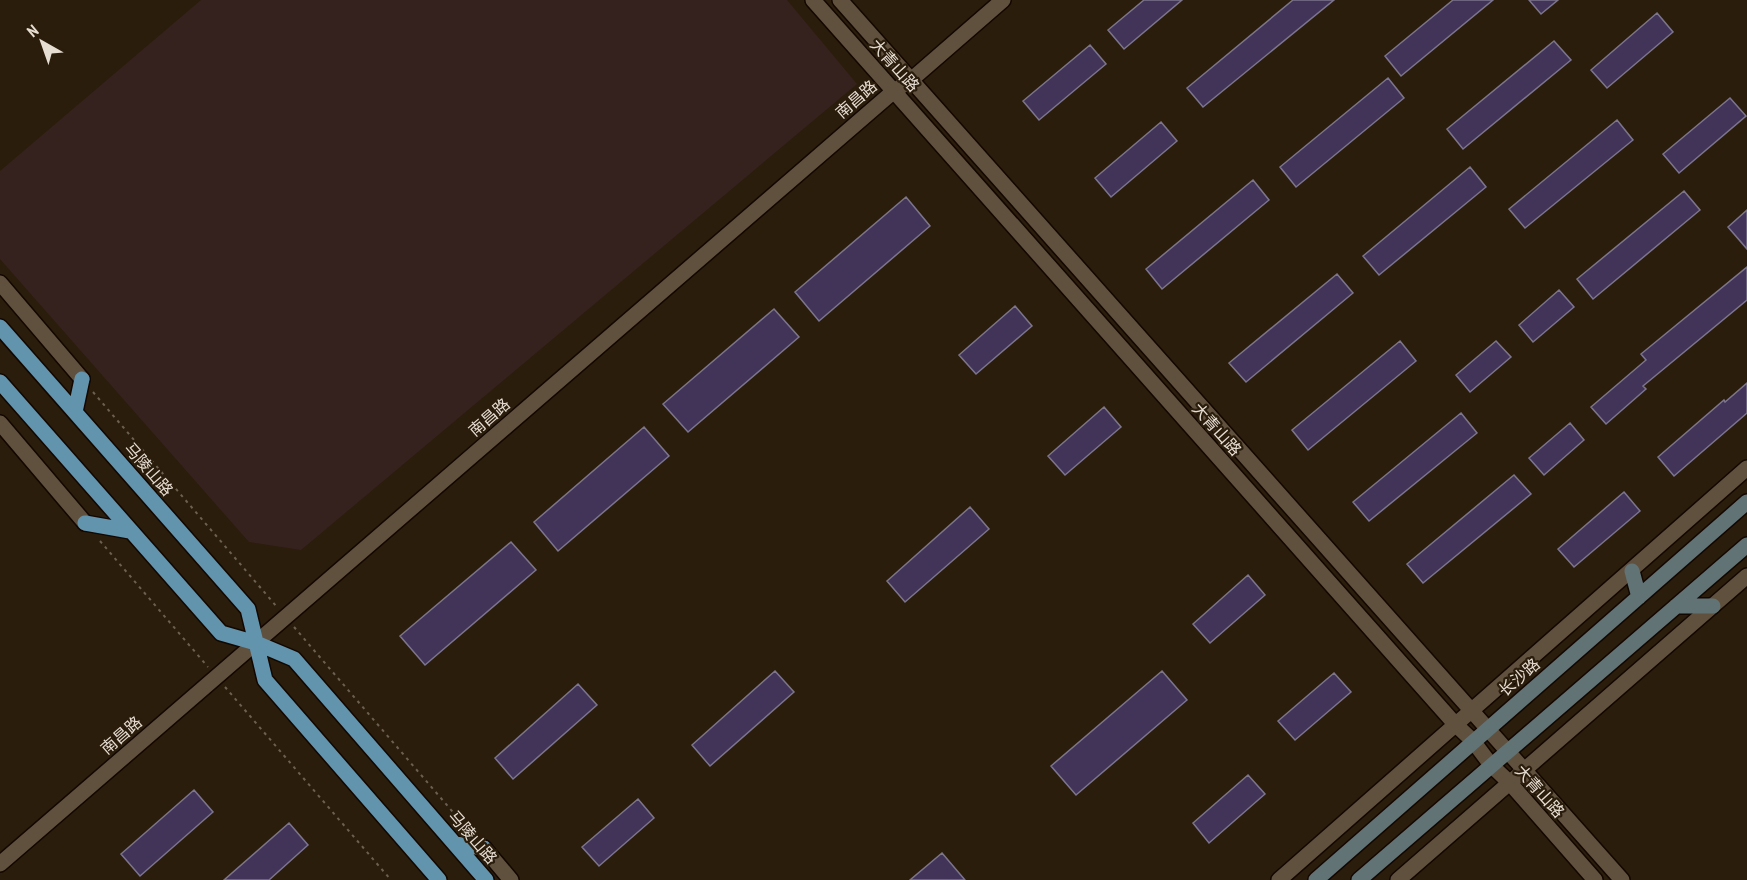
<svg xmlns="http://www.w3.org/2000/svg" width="1747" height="880" viewBox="0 0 1747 880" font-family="'PT Sans Narrow','Noto Sans SC',sans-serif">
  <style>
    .education { fill: #35221e }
    .building { fill: #413458; stroke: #7c758c; stroke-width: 1.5 }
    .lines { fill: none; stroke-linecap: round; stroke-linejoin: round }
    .tertiary-casing { stroke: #130700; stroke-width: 18 }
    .secondary-casing { stroke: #130700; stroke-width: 18 }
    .primary-casing { stroke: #130700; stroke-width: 18 }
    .path { stroke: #6c6051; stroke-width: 2; stroke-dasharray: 3 4.5; stroke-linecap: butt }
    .tertiary { stroke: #60513f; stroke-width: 15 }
    .secondary { stroke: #627376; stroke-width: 15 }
    .primary { stroke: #6394ad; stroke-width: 15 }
    .labels { text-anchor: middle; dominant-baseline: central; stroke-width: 4.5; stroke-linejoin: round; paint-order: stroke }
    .street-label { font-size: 16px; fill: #e7ded3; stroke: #2b1d0c }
  </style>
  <rect width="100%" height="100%" fill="#2b1d0c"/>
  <path class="education" d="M201,0H787L857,84L301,550L249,542L0,259V171Z"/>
  <path class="building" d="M1144,0H1182L1124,49L1108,30Z
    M1293,0H1334L1203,107L1187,88Z
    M1453,0H1493L1401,76L1385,56Z
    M1529,0H1558L1541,14Z
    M1657,13L1673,32L1607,88L1591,70Z
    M1554,41L1571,60L1463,149L1447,129Z
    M1090,45L1106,64L1039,120L1023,101Z
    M1388,78L1404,98L1296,187L1280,167Z
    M1730,98L1746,116L1679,173L1663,154Z
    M1617,120L1633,140L1525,228L1509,209Z
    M1161,122L1177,141L1111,197L1095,178Z
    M1470,167L1486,187L1379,275L1363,256Z
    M1253,180L1269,200L1162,289L1146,269Z
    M1684,191L1700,210L1593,299L1577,279Z
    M906,197L930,226L819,321L795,292Z
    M1747,210V249L1728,227Z
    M1747,267V300L1643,386L1646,389L1606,424L1591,407L1646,360L1641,354Z
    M1337,274L1353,293L1246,382L1229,363Z
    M1559,290L1574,307L1533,342L1519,325Z
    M1015,306L1032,326L976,374L959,355Z
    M774,309L799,337L688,432L663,404Z
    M1400,341L1416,361L1308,450L1292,430Z
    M1496,341L1511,357L1470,392L1456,375Z
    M1747,383V413L1674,476L1658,457L1724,400L1725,402Z
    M1104,407L1121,427L1065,475L1048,456Z
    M1461,413L1477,433L1369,521L1353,502Z
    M1570,423L1584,440L1544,475L1529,458Z
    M644,427L669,456L558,551L534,522Z
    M1514,475L1531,494L1423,583L1407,564Z
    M1624,492L1640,511L1574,567L1558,549Z
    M970,507L989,529L905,602L887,581Z
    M511,542L536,570L425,665L400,636Z
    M1248,575L1265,595L1210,643L1193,624Z
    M775,671L794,692L710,766L692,745Z
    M1162,671L1187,700L1076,795L1051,766Z
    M1334,673L1351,692L1295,740L1278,721Z
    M578,684L597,705L513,779L495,758Z
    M1248,775L1265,794L1209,843L1193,823Z
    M194,790L213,812L140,876L121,854Z
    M638,799L654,818L599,866L582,847Z
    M289,823L308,845L269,880H224Z
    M942,853L965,880H910Z"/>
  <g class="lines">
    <g class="tertiary-casing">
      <path id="tertiary" d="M813,0L1455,724L1473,741L1491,765L1509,782L1595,880
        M840,0L1622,880
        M0,283L82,379
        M0,423L85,523
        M484,848L511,880
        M0,864L894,91L911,80L1003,0
        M1279,880L1747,468
        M1398,880L1747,576"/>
    </g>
    <g class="secondary-casing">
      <path id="secondary" d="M1632,571L1639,597
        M1676,606H1713
        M1316,880L1747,502
        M1359,880L1747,545"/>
    </g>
    <g class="primary-casing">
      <path id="primary" d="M0,327L248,609L265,680L439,880
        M0,382L221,633L256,643L294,659L486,880
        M75,412L82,379
        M85,523L130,531
        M455,844L484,848"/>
    </g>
    <path class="path" d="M93,392L277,607
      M100,541L208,667
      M294,627L470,832
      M225,687L391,880"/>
    <use href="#tertiary" class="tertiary"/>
    <use href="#secondary" class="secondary"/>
    <use href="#primary" class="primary"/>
  </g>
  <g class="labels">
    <g class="street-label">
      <text transform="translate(895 65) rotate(48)">大青山路</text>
      <text transform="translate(856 99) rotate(-41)">南昌路</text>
      <text transform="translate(489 417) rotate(-41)">南昌路</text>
      <text transform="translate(1217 429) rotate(48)">大青山路</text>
      <text transform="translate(149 469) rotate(49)">马陵山路</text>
      <text transform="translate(1519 677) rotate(-41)">长沙路</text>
      <text transform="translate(121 735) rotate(-41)">南昌路</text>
      <text transform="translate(1540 791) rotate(48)">大青山路</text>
      <text transform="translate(473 837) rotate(49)">马陵山路</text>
    </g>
  </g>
  <g transform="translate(42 42) rotate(320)" stroke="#2b1d0c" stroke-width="4.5" paint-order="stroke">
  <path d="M0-4.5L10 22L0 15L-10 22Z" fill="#e7ded3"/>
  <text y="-9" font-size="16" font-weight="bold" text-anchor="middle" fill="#e7ded3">N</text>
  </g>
</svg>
